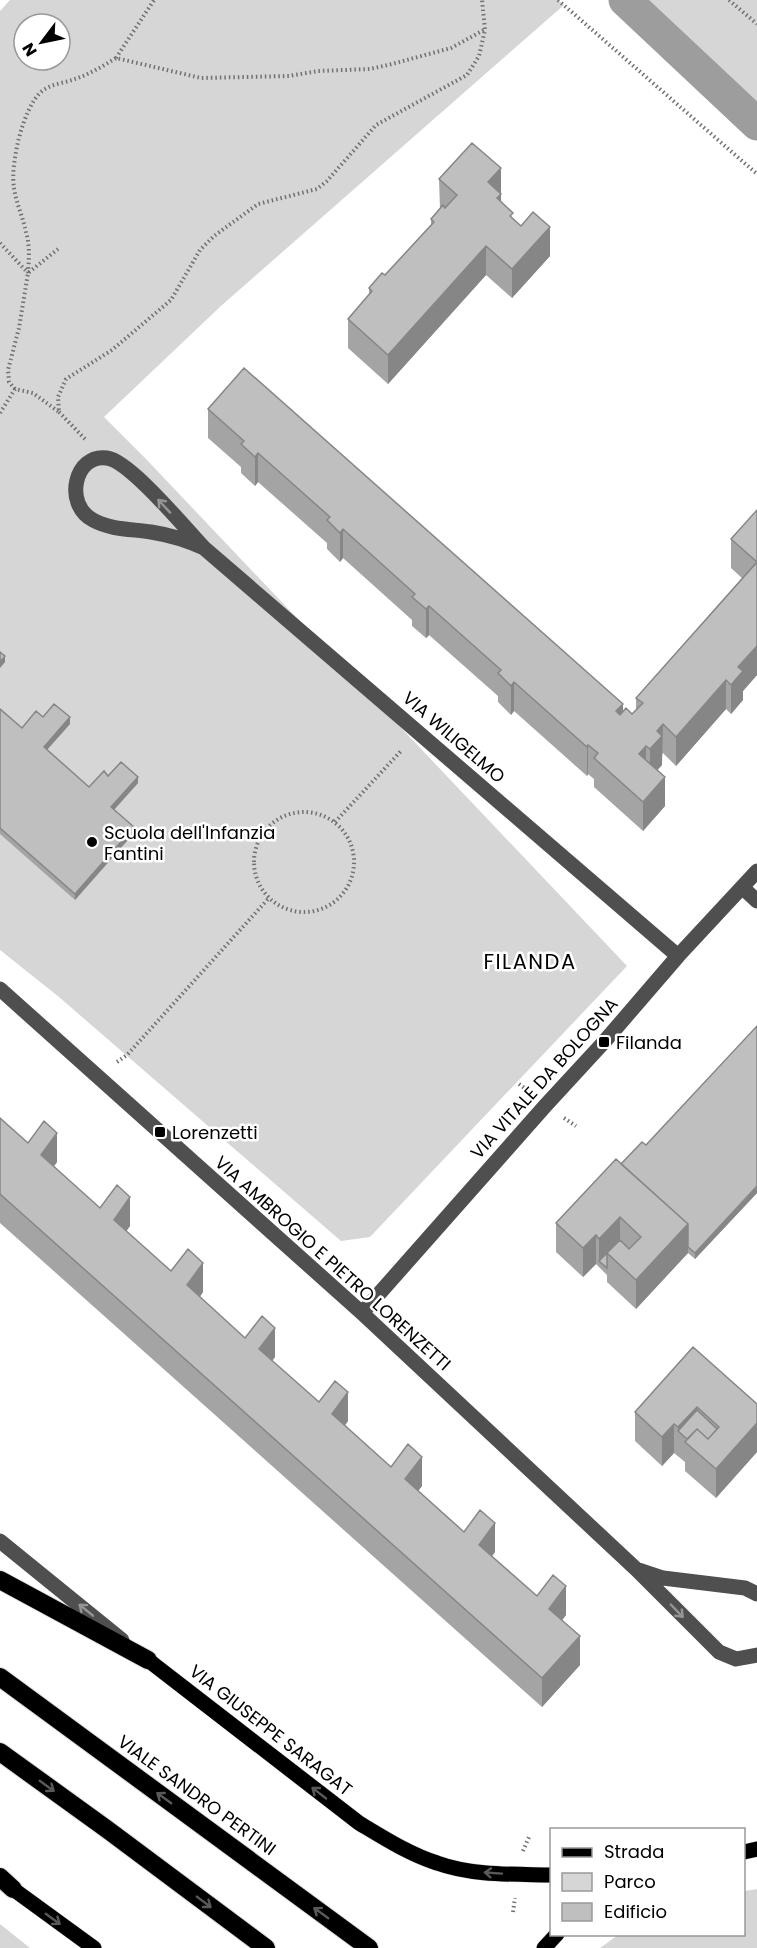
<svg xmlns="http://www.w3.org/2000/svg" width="757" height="1948" viewBox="0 0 757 1948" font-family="Poppins,sans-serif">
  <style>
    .green { fill: #d6d6d6; fill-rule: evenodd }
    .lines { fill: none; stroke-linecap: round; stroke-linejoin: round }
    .canal { stroke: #9d9d9d; stroke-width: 33 }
    .major-casing { stroke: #dbdbdb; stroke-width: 16 }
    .highway-casing { stroke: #dbdbdb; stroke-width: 20 }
    .path { stroke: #717171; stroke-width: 4; stroke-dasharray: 1.5 3; stroke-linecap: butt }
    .minor { stroke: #4f4f4f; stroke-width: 15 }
    .major { stroke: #000; stroke-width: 15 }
    .highway { stroke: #000; stroke-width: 18 }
    .wall { fill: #a4a4a4 }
    .shaded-wall { fill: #868686 }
    .building { fill: #bfbfbf; stroke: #868686; stroke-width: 1.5 }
    .oneway { stroke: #959595 }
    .oneway2 { stroke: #595959 }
    .poi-dot { fill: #000; stroke: #fff; stroke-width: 2 }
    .labels { text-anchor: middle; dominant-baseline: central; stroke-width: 5; stroke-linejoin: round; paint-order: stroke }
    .street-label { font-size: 18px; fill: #000; stroke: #fff }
    .poi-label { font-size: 18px; fill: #000; stroke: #fff; text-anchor: start }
    .quarter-label { font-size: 21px; letter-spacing: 1.5px; fill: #000; stroke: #fff }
  </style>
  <rect width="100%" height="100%" fill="#fff"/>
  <path class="green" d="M10,0H558L564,5L222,305L104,417L146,459L627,966L370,1237L341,1241L59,997L0,950V11ZM24,24H60V60H24Z
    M645,0H757V111Z
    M757,1889V1948H600L618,1935L744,1934V1891Z
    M0,1924L30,1948H0Z"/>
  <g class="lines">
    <path class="canal" d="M625,0L757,124"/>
    <g class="major-casing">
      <path id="major" d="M148,1660L359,1823C384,1838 409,1854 437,1863C473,1876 514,1874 552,1875
        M744,1852L757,1849
        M13,1889L94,1948
        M544,1948L557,1934"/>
    </g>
    <g class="highway-casing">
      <path id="highway" d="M0,1580L148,1660
        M0,1677L369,1948
        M0,1752L108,1830L266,1948
        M0,1877L13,1889"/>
    </g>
    <path class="path" d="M558,0L757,174
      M729,0L757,24
      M116,58L154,0
      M0,243L28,273
      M28,273C29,260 30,245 26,232C23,217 16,203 14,188C10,164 23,108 41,92C50,84 64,83 75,79C90,74 103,66 116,58L201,78L289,76L318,71L370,69L392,64L451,48L484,30
      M15,389L9,382L8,370L19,328L28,273L58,249
      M59,412L85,439
      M0,413L15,389L33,393L59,412L58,397L66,379L112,350L171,300L200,250L214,236L258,204L317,189L327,181L376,125L467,75L479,56L485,30L482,0
      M254 862a50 50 0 1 1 100 0a50 50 0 1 1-100 0Z
      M335,822L401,751
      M117,1062L127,1055L269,898
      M519,1084L527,1090
      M564,1118L576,1126
      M523,1851L529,1837
      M513,1912L515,1898"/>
    <path class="minor" d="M204,548C187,540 170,535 151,532C132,529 111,530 93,520C63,504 75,453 107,458C130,461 186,529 204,548L678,956
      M743,888L757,901
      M0,989L362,1313L636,1569L719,1652L736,1659L757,1655
      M362,1313L545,1106L604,1042L678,956L757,871
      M0,1541L122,1640
      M639,1570L663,1578L745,1588L757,1594"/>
    <use href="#major" class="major"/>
    <use href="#highway" class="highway"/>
  </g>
  <path class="wall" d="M501,168V201L513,219L550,256L512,298L486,275L388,384L348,348V319L369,295V288L385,275L431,225V219L440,209L439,179Z
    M208,409L623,713L632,714L636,710V698L742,578L731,568V539L757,510V675L743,691V700L731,714L726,709L676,766L663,753L662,755V765L657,770L665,806L643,831L594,787V779L588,774L587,776L514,711L511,715L498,702V696L429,635L426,638L412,626V620L343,558L340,562L327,549V543L258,482L255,486L241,473V467L208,438Z
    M0,709L22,728L43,717L70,724L47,750L89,787L108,776L138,783L114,810L134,833L75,900L0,834Z
    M757,1026V1193L695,1259L688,1253L636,1309L607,1282V1275L596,1264L583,1277L556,1252V1223L621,1164L646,1145Z
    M0,1118L28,1143L57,1162L54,1166L100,1208L130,1226L126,1231L171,1271L203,1292L200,1297L245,1338L275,1357L272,1361L319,1402L348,1421L345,1425L391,1467L422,1486L418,1491L464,1532L495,1552L492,1556L537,1596L566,1615L562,1620L580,1665L542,1707L0,1223Z
    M693,1347L757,1404V1452L716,1498L685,1471V1462L674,1453L662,1466L635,1441V1412Z"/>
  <path class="shaded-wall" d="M501,168V223L488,182Z
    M550,227V256L512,298V269Z
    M486,246V275L388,384V355Z
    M258,453V482L255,486V457Z
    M343,529V558L340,562V533Z
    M429,606V635L426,638V609Z
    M757,646V675L743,691V700L731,714V685L738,667Z
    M5,656V662L0,668V662Z
    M726,680V709L676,766V737Z
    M514,682V711L511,715V686Z
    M623,704V733L616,711Z
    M70,717V724L44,753V747Z
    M663,724L662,765L650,778V749L657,731Z
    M588,745V774L587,776V747Z
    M646,746V775L639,754Z
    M138,777V783L111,813V807Z
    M665,777V806L643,831V802Z
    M134,827V833L75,900V894Z
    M57,1133V1162L41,1184V1155Z
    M757,1187V1193L695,1259V1253Z
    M130,1197V1226L114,1249V1220Z
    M620,1217V1246L607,1253L599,1261V1239Z
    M688,1224V1253L636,1309V1280Z
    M596,1235V1264L583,1277V1248Z
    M203,1263V1292L187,1314V1285Z
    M275,1328V1357L259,1378V1349Z
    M348,1392V1421L332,1443V1414Z
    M697,1407V1452L689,1440L678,1431V1427Z
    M757,1423V1452L716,1498V1469Z
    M674,1424V1453L662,1466V1437Z
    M422,1457V1486L405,1508V1479Z
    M495,1523V1552L479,1574V1545Z
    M566,1586V1615L549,1638V1609Z
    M580,1636V1665L542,1707V1678Z"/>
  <path class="building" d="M472,143L501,168L488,182L501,194L497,198L513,213L510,216L521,226L533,212L550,227L512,269L486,246L388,355L348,319L372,291L369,288L382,273L385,275L434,222L431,219L443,205L445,208L457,195L439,179Z
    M244,368L623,704L616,711L620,715L626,708L632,714L643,703L636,698L757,562L731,539L757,510V646L738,667L743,671L731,685L726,680L676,737L663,724L657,731L662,736L650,749L646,746L639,754L665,777L643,802L594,758L598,753L588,745L587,747L514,682L511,686L498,673L501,670L429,606L426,609L412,597L415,594L343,529L340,533L327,520L330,517L258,453L255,457L241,444L244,441L208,409Z
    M0,652L5,656L0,662Z
    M54,704L70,717L44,747L89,787L104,771L108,776L121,762L138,777L111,807L134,827L75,894L0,828V709L22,728L36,711L43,717Z
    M757,1026V1186L695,1253L688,1247V1224L621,1164L642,1142L646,1145Z
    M0,1118L28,1143L44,1121L57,1133L41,1155L100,1208L117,1185L130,1197L114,1220L171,1271L188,1249L203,1263L187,1285L245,1338L262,1316L275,1328L259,1349L319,1402L335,1381L348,1392L332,1414L391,1467L408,1444L422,1457L405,1479L464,1532L480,1510L495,1523L479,1545L537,1596L553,1575L566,1586L549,1609L580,1636L542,1678L0,1194Z
    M616,1159L688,1224L636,1280L607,1253L620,1240L629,1249L641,1237L620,1217L599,1239L596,1235L583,1248L556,1223Z
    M607,1253V1268L599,1261Z
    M693,1347L757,1404V1423L716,1469L685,1442L697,1429L708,1439L719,1427L697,1407L678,1427L674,1424L662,1437L635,1412Z
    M697,1410L717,1429L708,1439L697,1429L687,1439L678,1431Z"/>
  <defs><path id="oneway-shaft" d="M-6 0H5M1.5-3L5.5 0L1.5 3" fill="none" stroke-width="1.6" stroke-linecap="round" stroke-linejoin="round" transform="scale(1.5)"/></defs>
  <g class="oneway">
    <use href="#oneway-shaft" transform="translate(164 506) rotate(-133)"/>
    <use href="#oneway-shaft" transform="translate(86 1610) rotate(-141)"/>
    <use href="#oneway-shaft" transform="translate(677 1611) rotate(46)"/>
  </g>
  <g class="oneway2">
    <use href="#oneway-shaft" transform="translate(47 1786) rotate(36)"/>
    <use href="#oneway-shaft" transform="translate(319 1793) rotate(-142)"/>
    <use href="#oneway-shaft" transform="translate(164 1798) rotate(-144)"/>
    <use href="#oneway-shaft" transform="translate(493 1873) rotate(-176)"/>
    <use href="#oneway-shaft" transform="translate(204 1902) rotate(37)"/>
    <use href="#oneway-shaft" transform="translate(321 1913) rotate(-144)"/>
    <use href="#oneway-shaft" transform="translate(53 1919) rotate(36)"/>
  </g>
  <g class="poi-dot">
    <circle cx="92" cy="842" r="6"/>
    <rect x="598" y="1036" width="12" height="12" rx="3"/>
    <rect x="154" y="1126" width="12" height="12" rx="3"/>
  </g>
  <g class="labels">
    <g class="street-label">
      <text transform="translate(454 737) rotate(41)">VIA WILIGELMO</text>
      <text transform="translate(544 1078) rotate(-48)">VIA VITALE DA BOLOGNA</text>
      <text transform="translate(333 1263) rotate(42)">VIA AMBROGIO E PIETRO LORENZETTI</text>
      <text transform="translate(271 1730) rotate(38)">VIA GIUSEPPE SARAGAT</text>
      <text transform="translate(197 1795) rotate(36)">VIALE SANDRO PERTINI</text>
    </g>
    <g class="poi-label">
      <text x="104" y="832">Scuola dell'Infanzia<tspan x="104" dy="21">Fantini</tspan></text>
      <text x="616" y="1042">Filanda</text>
      <text x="172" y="1132">Lorenzetti</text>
    </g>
    <g class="quarter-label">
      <text x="530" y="961">FILANDA</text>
    </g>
  </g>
  <rect x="550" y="1828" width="195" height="108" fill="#ffffff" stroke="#999999" stroke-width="1.5"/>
  <rect x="562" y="1848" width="30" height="9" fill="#000000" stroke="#999999" stroke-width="1.5"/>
  <text x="604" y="1858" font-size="18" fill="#000000">Strada</text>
  <rect x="562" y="1873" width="30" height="18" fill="#d6d6d6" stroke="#999999" stroke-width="1.5"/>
  <text x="604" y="1888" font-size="18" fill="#000000">Parco</text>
  <rect x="562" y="1903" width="30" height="18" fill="#bfbfbf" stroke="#999999" stroke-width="1.5"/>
  <text x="604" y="1918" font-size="18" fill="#000000">Edificio</text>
  <g transform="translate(42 42) rotate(238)"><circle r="28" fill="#ffffff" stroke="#999999" stroke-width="1.5"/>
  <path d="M0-4.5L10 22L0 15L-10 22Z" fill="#000000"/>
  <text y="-9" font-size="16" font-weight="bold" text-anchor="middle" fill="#000000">N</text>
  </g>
</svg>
